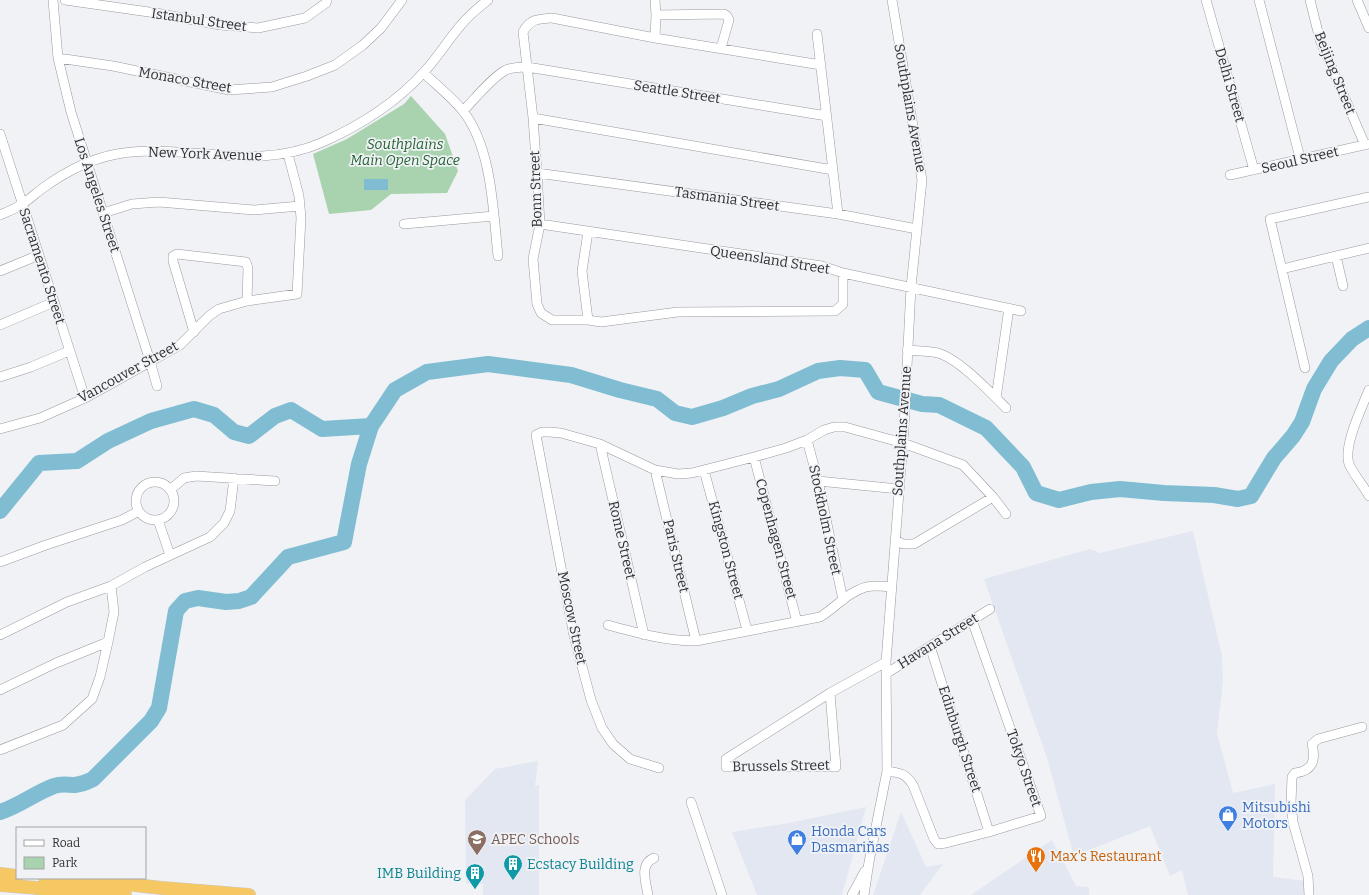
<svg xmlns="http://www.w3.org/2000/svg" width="1369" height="895" viewBox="0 0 1369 895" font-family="Bitter,serif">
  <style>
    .built { fill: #e2e7f2 }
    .green { fill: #a9d3af }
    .water { fill: #80bdd3 }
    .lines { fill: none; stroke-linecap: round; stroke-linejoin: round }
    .river { stroke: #80bdd3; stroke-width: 16 }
    .minor-casing { stroke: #989a9e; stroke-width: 10 }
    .highway-casing { stroke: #cdcdce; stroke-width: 14 }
    .minor { stroke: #fff; stroke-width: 9 }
    .highway { stroke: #f5c863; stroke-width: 13 }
    .labels { text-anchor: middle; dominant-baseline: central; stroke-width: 3.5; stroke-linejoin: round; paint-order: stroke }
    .street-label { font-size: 14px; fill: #2f3031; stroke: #f0f2f6 }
    .park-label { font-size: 14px; font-style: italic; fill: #256334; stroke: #f0f2f6 }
    .shop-label { font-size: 14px; fill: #366cbe; stroke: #f0f2f6; text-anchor: start }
    .education-label { font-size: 14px; fill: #785e54; stroke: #f0f2f6; text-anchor: start }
    .food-label { font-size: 14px; fill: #c56008; stroke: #f0f2f6; text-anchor: start }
    .culture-label { font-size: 14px; fill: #0d838f; stroke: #f0f2f6; text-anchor: start }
  </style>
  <rect width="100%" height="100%" fill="#f0f2f6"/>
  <path class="built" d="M1193,531L1222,656L1223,680L1217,734L1233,793L1275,784L1273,877L1306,881L1307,895H1188L1182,870L1170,876L1150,826L1074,856L1047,758L984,579L1090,549L1100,553Z
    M538,761L535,786L539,785V895H483V884H466L465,800L495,769Z
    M866,807L842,895H757L732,832L789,823Z
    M901,812L926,867L943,864L920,895H873Z
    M1052,840L1076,886L1089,887V895H971Z"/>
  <path class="green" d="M411,96L445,134L458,171L447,193L391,194L371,210L329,214L313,154L347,139L404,104Z"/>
  <path class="water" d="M364,179H388V190H364Z"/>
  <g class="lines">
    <path class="river" d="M0,511L39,463L77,461L108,441L151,421L194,409L214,415L234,432L249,436L275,416L291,410L322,429L371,426
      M0,812C19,806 35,793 54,786C62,783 68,785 75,785C82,784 87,782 93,779L151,721L159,708L176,611L185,601L198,598L226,602L239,601L251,597L288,557L344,542L359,464L371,426L395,390L427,372L488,364L571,375L620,390L657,399L675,413L692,417L723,408L752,396L779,389L818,371L840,368L865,370L878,392L922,404L939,405L986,428L1023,467L1036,493L1059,500L1091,492L1120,489L1164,493L1214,495L1238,499L1251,496L1274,458L1293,436L1302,422L1314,389L1331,361L1352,339L1369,328"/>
    <g class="minor-casing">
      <path id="minor" d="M53,0L58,58L71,112L150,361L157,386
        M65,0L156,13L220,25L258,28L305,18L326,3L327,0
        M655,0L656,15L655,38
        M1206,0L1254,170
        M1259,0L1300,158
        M1310,0L1320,40L1365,145
        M1357,0L1369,28
        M656,15L724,14L727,16L729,20L721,48
        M817,34L838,214
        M58,58L113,66L229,90L272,87L307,76L335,65L363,45L381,28L402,0
        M821,65L655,38L552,18C538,19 530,19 523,32L533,118L537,173L540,224L533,259L537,304L541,313L552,320H588L601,322L678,312L835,311L843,304V273
        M424,73C436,85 452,97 463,111C492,148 493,210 498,256
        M463,111C474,100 492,77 506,70C513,67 520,67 527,67L827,116
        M533,118L833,170
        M0,134L85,398
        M537,173L838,214L917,229
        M1230,175L1369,144
        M103,213L132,204L159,202L254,210L300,206
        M0,215C7,212 15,209 22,204C29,200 36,193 43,188C65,172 90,159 117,154C187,142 254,173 323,142C361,125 396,103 424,72C438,57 448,40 461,25C469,15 478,8 488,0
        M404,224L494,216
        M540,224L822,266L843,273L1021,311
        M1336,256L1343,286
        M1282,269L1369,248
        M0,271L39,255
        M588,320L582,271L588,232
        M0,325L54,302
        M194,332L173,261V256L177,254L246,262L248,268L247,301
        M907,350C917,351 929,351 938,353C959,359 990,392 1006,408
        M1305,368L1270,219L1369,197
        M0,377L31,367L69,351
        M1369,390C1362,407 1343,446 1349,464C1353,474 1364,486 1369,496
        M996,398L1009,308
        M0,429L40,418L85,398L123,377L180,345L209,316L219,309L247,301L297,294L301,218L299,196L288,154
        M807,440L818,481L843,600
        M600,444L644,635
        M754,457L797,622
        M655,470L696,641
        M704,470L747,630
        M818,481L899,489
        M136 501a19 19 0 1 1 38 0a19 19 0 1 1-38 0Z
        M170,490L184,478L196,476L275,481
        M158,520L170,555
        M895,540L903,544H914L993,497
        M0,562L46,545L122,520L139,511
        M608,625C637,633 666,641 696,641L820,617C835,608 848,592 866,587C874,585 883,586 891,587
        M0,635L67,602L111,586L145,567L210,537L224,523L230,511L234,478
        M930,646L989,832
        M887,673L990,609
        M0,690L56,663L108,642L114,612L111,586
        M830,693L836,767H726V759L830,693L886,662
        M0,750L63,725L92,699L100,677L108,642
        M659,768L630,759L613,744L602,728L591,700L574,636L536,435L542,432H549L561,433L600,444L655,470L678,474L692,473L754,457L786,448L807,440L824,430L834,427H845L903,443L963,465L993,497L1006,514
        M887,771C900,773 905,773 913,785L934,839L938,844L946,843L989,832L1041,816L972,620
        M691,802L722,895
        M648,895C646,882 639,864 654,858
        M852,895L865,871
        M864,895L869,862L887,771L886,662L904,427L911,287L922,180L892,0
        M1309,895L1308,876L1293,822L1291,803L1292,777L1295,773C1313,771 1316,760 1312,744L1318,739L1362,727"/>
    </g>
    <g class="highway-casing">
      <path id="highway" d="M0,874L17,876
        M45,878L98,881L162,888L249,895
        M0,885L125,895"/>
    </g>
    <use href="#minor" class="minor"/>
    <use href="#highway" class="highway"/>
  </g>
  <defs>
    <g id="shop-pin" transform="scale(1)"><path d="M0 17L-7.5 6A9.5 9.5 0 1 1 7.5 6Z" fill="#3f7fe0" stroke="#f0f2f6"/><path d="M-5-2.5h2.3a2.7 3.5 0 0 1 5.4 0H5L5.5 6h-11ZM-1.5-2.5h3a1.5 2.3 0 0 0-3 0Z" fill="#fff"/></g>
    <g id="school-pin" transform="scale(1)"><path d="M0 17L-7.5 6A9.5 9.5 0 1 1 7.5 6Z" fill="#8d6e63" stroke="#f0f2f6"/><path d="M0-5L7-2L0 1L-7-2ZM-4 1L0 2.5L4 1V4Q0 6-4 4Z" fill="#fff"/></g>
    <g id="restaurant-pin" transform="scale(1)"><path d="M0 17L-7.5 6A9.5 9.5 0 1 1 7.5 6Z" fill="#e8710a" stroke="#f0f2f6"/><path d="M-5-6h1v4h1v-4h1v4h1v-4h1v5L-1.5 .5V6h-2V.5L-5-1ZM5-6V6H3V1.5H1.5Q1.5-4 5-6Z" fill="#fff"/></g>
    <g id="building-pin" transform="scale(1)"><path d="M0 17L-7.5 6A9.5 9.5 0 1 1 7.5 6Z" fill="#0f9aa8" stroke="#f0f2f6"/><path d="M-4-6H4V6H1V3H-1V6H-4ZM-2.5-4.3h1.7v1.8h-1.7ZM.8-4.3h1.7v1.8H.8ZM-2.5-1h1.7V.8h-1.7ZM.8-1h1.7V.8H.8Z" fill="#fff"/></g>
  </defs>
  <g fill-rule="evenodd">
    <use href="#shop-pin" x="1228" y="815"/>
    <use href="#school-pin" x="477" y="839"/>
    <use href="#shop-pin" x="797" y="839"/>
    <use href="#restaurant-pin" x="1036" y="856"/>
    <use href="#building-pin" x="513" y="864"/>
    <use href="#building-pin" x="475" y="873"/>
  </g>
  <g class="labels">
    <g class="street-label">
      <text transform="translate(199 20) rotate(8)">Istanbul Street</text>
      <text transform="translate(1335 73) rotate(68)">Beijing Street</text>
      <text transform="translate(185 80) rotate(10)">Monaco Street</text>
      <text transform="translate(1230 85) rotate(74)">Delhi Street</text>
      <text transform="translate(677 92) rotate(9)">Seattle Street</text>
      <text transform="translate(910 108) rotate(80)">Southplains Avenue</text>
      <text transform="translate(205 154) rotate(2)">New York Avenue</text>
      <text transform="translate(1300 160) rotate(-13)">Seoul Street</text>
      <text transform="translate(536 189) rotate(-92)">Bonn Street</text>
      <text transform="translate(97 195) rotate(72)">Los Angeles Street</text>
      <text transform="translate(727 199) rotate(8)">Tasmania Street</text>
      <text transform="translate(770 260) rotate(9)">Queensland Street</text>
      <text transform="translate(42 266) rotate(72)">Sacramento Street</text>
      <text transform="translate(128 372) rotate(-29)">Vancouver Street</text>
      <text transform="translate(902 431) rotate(-86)">Southplains Avenue</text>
      <text transform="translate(825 520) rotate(78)">Stockholm Street</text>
      <text transform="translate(776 539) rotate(75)">Copenhagen Street</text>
      <text transform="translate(622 540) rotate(77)">Rome Street</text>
      <text transform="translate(726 550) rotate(75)">Kingston Street</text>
      <text transform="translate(676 556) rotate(77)">Paris Street</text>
      <text transform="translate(572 618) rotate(78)">Moscow Street</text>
      <text transform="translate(938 641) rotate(-32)">Havana Street</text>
      <text transform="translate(960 739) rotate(72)">Edinburgh Street</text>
      <text transform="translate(781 766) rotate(-1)">Brussels Street</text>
      <text transform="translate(1024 768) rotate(71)">Tokyo Street</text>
    </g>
    <g class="park-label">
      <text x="405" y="144">Southplains<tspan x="405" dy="16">Main Open Space</tspan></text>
    </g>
    <g class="shop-label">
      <text x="1242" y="807">Mitsubishi<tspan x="1242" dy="16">Motors</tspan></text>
      <text x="811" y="831">Honda Cars<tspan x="811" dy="16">Dasmariñas</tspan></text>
    </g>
    <g class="education-label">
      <text x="491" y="839">APEC Schools</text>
    </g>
    <g class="food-label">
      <text x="1050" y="856">Max's Restaurant</text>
    </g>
    <g class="culture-label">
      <text x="527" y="864">Ecstacy Building</text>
      <text x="461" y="873" text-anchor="end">IMB Building</text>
    </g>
  </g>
  <rect x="16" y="827" width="130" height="52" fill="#f0f2f6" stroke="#a3a4a7"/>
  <rect x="24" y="840" width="20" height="6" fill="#ffffff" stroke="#a3a4a7"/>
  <text x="52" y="847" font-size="12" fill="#2f3031">Road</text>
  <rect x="24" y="857" width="20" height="12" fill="#a9d3af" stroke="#a3a4a7"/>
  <text x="52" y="867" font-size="12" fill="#2f3031">Park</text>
</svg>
